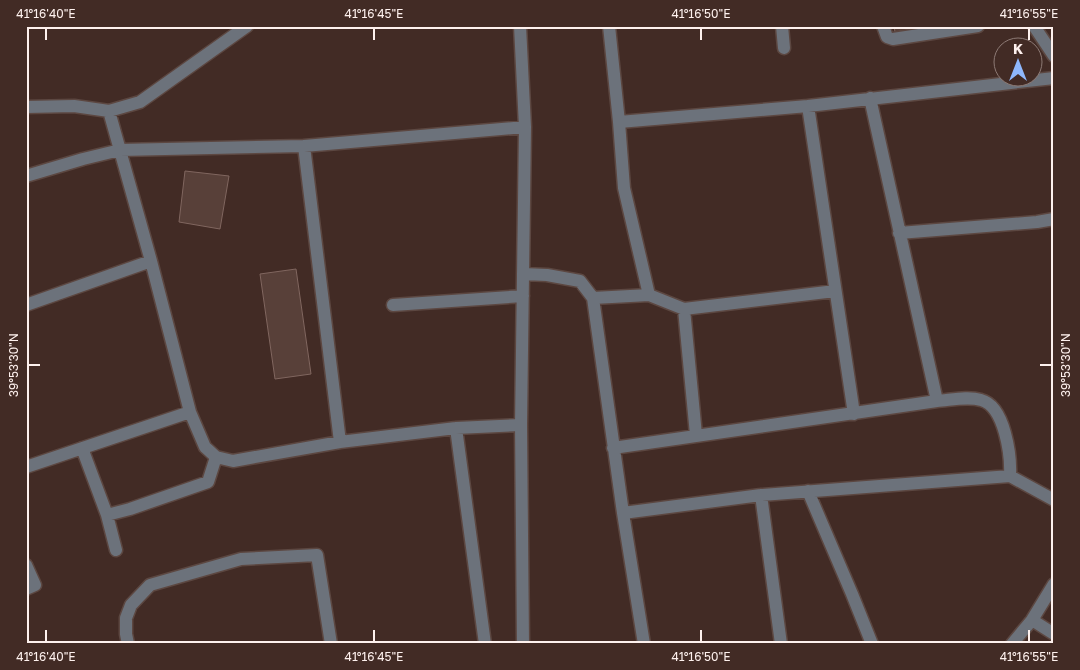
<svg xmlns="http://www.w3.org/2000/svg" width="1080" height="670" viewBox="0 0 1080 670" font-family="'Golos Text',sans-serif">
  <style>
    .building { fill: #584039; stroke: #80665f }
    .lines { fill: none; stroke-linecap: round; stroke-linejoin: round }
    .minor-casing { stroke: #5c4741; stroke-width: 15 }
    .minor { stroke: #6c727b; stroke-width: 12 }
    .ticks { fill: none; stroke: #fef1ee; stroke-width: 2 }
    .neatline { fill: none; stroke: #fef1ee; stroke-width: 2 }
    .ticks-label { font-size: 12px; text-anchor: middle; fill: #fef1ee }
  </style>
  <rect width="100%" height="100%" fill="#422b25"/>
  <path class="building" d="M894,26H933L895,32Z
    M185,171L229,176L220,229L179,222Z
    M296,269L311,374L275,379L260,274Z"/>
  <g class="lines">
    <g class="minor-casing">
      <path id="minor" d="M520,26L525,127L521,425L523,644
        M782,26L784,48
        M883,26L887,37L893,39L978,26
        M1034,26L1054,56
        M870,98L937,401
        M808,106L854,414
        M26,107L74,106L109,111L140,102L247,26
        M109,111L151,261L190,412L205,447L216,457L233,461L340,442L456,428L521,425
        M619,122L808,106L1054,78
        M304,146L340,442
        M26,176L83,159L120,150L304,146L525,127
        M899,233L1037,222L1054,219
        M523,274L547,275L580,281L593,298L623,513L644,644
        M649,295L684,309L835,291
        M593,298L649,295L624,188L619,122L609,26
        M26,305L151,261
        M393,305L523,296
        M684,309L696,435
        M456,428L485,644
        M82,448L107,515L116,550
        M613,448L937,401C951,400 968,396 981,400C1005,406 1011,456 1010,476
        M26,467L190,412
        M808,491L852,594L872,644
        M761,495L781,644
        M623,513L761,495L1010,476L1054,500
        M107,515L130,509L208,482L216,457
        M26,565L35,585L26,589
        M1032,620L1054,634
        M128,644L126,634V618L131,605L150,585L241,559L317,555L331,644
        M1012,644L1032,620L1054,584"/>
    </g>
    <use href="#minor" class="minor"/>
  </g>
  <path class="ticks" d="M46,28V40M374,28V40M701,28V40M1029,28V40M28,365H40M1040,365H1052M46,630V642M374,630V642M701,630V642M1029,630V642"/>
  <rect width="1080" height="670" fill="none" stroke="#422b25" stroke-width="55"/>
  <g transform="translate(1018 62)"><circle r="24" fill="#422b25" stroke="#8d7a75"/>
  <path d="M0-4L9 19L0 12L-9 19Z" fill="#8fb8fd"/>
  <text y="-8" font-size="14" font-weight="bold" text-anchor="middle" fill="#fef1ee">K</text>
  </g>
  <rect x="28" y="28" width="1024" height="614" class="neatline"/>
  <g class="ticks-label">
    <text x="46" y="18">41°16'40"E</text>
    <text x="374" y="18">41°16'45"E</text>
    <text x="701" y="18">41°16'50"E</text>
    <text x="1029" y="18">41°16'55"E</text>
    <text transform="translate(14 365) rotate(-90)" y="4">39°53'30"N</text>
    <text transform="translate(1066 365) rotate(-90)" y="4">39°53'30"N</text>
    <text x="46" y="661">41°16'40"E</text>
    <text x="374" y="661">41°16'45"E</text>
    <text x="701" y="661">41°16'50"E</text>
    <text x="1029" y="661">41°16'55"E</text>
  </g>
</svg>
